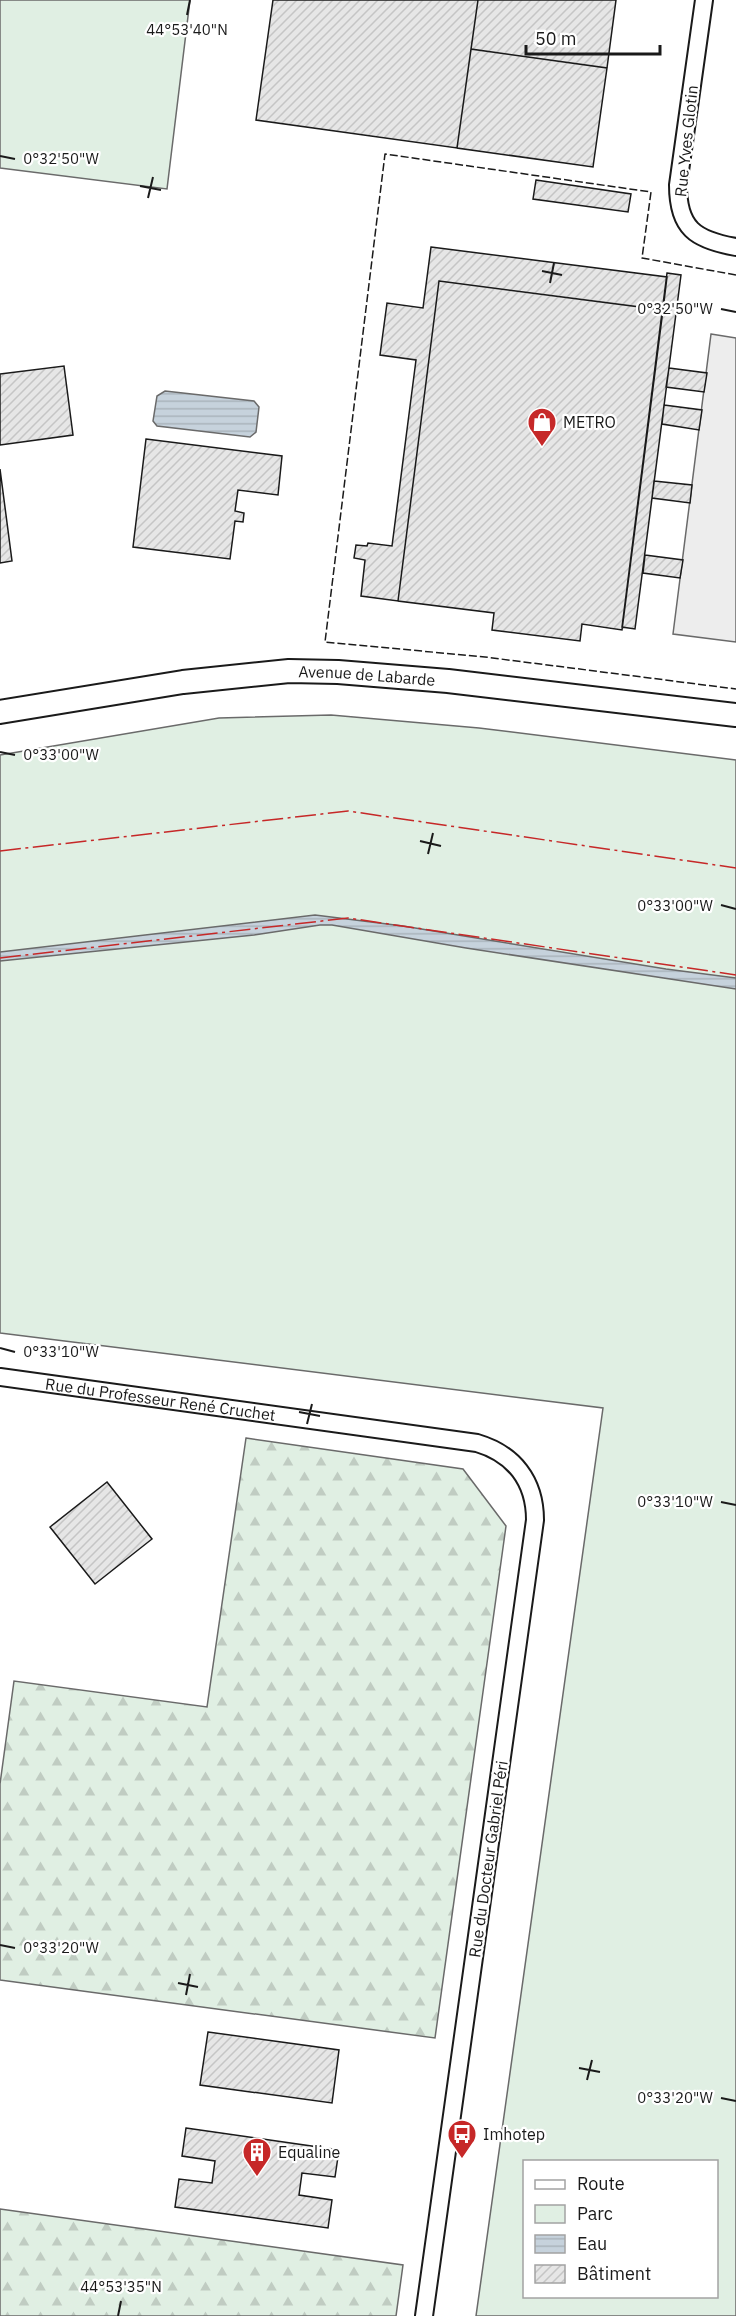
<svg xmlns="http://www.w3.org/2000/svg" width="736" height="2316" viewBox="0 0 736 2316" font-family="'IBM Plex Sans',sans-serif">
  <style>
    .green { fill: #e0efe3; stroke: #6a6a6a; stroke-width: 1.5; fill-rule: evenodd }
    .forest { fill: url(#forest-firs); stroke: #6a6a6a; stroke-width: 1.5 }
    .parking { fill: #ededed; stroke: #6a6a6a; stroke-width: 1.5 }
    .water { fill: url(#water-rules); stroke: #6a6a6a; stroke-width: 1.5 }
    .building { fill: url(#building-hatch); stroke: #1a1a1a; stroke-width: 1.5 }
    .lines { fill: none; stroke-linecap: round; stroke-linejoin: round }
    .minor-casing { stroke: #1a1a1a; stroke-width: 20 }
    .secondary-casing { stroke: #1a1a1a; stroke-width: 26 }
    .minor { stroke: #fff; stroke-width: 16 }
    .secondary { stroke: #fff; stroke-width: 22 }
    .fence { stroke: #1a1a1a; stroke-width: 1.5; stroke-dasharray: 8 3; stroke-linecap: butt }
    .power { stroke: #c62828; stroke-width: 1.5; stroke-dasharray: 21 4.5 3 4.5; stroke-linecap: butt }
    .ticks { fill: none; stroke: #1a1a1a; stroke-width: 2 }
    .labels { text-anchor: middle; dominant-baseline: central; stroke-width: 4.5; stroke-linejoin: round; paint-order: stroke }
    .street-label { font-size: 16px; fill: #1a1a1a; stroke: #fff }
    .poi-label { font-size: 16px; fill: #1a1a1a; stroke: #fff; text-anchor: start }
    .ticks-label { font-size: 15px; text-anchor: middle; fill: #1a1a1a; stroke: #fff; stroke-width: 4.5; stroke-linejoin: round; paint-order: stroke }
  </style>
  <defs>
    <pattern id="forest-firs" width="22" height="20" patternUnits="userSpaceOnUse" patternTransform="scale(1.5)"><rect width="22" height="20" fill="#e0efe3"/><path d="M5 1l3.5 6h-7zM16 11l3.5 6h-7z" fill="#c0ccc2"/></pattern>
    <pattern id="water-rules" width="6" height="5" patternUnits="userSpaceOnUse" patternTransform="scale(1.5)"><rect width="6" height="5" fill="#c6d2dc"/><path d="M0 2.5h6" fill="none" stroke="#aab4bc"/></pattern>
    <pattern id="building-hatch" width="6" height="6" patternUnits="userSpaceOnUse" patternTransform="scale(1.5)"><rect width="6" height="6" fill="#e6e6e6"/><path d="M-1 1l2-2M0 6l6-6M5 7l2-2" fill="none" stroke="#c5c5c5"/></pattern>
  </defs>
  <rect width="100%" height="100%" fill="#fff"/>
  <path class="green" d="M0,0H190L167,189L0,168Z
    M331,715L479,728L736,760V2316H476L603,1408L0,1333V755L219,718ZM524,2162H716V2296H524Z"/>
  <path class="forest" d="M246,1438L463,1469L506,1526L435,2038L0,1980V1784L14,1681L207,1707Z
    M0,2209L403,2265L396,2316H0Z"/>
  <path class="parking" d="M711,334L736,338V642L673,634Z"/>
  <path class="water" d="M165,391L254,401L259,407L256,432L250,437L157,426L153,421L157,396Z
    M315,915L403,926L666,969L736,978V989L466,948L332,925H320L254,935L0,961V952Z"/>
  <path class="building" d="M273,0H478L457,148L256,120Z
    M478,0H616L607,68L471,49Z
    M471,49L607,68L593,167L457,148Z
    M536,180L631,194L628,212L533,199Z
    M431,247L667,277L663,310L439,281L398,601L361,596L365,560L354,558L356,545L367,546L368,543L392,546L416,360L380,355L387,303L423,308Z
    M667,273L681,275L635,629L622,627Z
    M439,281L663,310L622,630L582,624L580,641L492,630L494,613L398,601Z
    M64,366L73,435L0,445V374Z
    M669,368L707,373L704,392L666,387Z
    M664,405L702,410L699,430L662,424Z
    M146,439L282,456L278,495L238,490L235,511L244,513L243,522L235,521L230,559L133,547Z
    M0,469L12,561L0,563Z
    M654,481L692,485L690,503L652,498Z
    M645,555L683,560L680,578L643,573Z
    M107,1482L152,1539L95,1584L50,1527Z
    M208,2032L339,2050L332,2103L200,2085Z
    M186,2128L339,2150L335,2177L302,2173L299,2195L332,2200L328,2228L175,2207L179,2179L212,2183L215,2161L182,2156Z"/>
  <g class="lines">
    <g class="minor-casing">
      <g id="minor">
        <path d="M704,0L678,185C678,228 695,240 736,247"/>
        <path id="s1" d="M0,1377L477,1443C514,1454 535,1481 535,1520L424,2316"/>
      </g>
    </g>
    <g class="secondary-casing">
      <g id="secondary">
        <path id="s2" d="M0,712L183,682L289,671L338,672L448,681L736,715"/>
      </g>
    </g>
    <use href="#minor" class="minor"/>
    <use href="#secondary" class="secondary"/>
    <path class="fence" d="M736,275L642,258L651,192L385,154L325,642L485,657L736,689"/>
    <path class="power" d="M0,851L348,811L736,868
      M0,958L348,918L736,975"/>
  </g>
  <path class="ticks" d="M187,15L190,0M0,156L15,159M140,186L161,190M148,198L153,177M542,271L562,275M550,283L554,263M721,309L736,312M0,752L15,755M420,841L441,846M428,854L433,833M721,905L736,909M0,1348L15,1352M299,1412L320,1416M307,1424L312,1404M721,1502L736,1505M0,1945L15,1948M178,1983L198,1987M186,1995L190,1974M579,2068L600,2072M587,2080L592,2060M721,2098L736,2101M118,2316L121,2301"/>
  <defs>
    <g id="shop-pin" transform="scale(1.5)"><path d="M0 17L-7.5 6A9.5 9.5 0 1 1 7.5 6Z" fill="#c62828" stroke="#fff"/><path d="M-5-2.5h2.3a2.7 3.5 0 0 1 5.4 0H5L5.5 6h-11ZM-1.5-2.5h3a1.5 2.3 0 0 0-3 0Z" fill="#fff"/></g>
    <g id="bus-pin" transform="scale(1.5)"><path d="M0 17L-7.5 6A9.5 9.5 0 1 1 7.5 6Z" fill="#c62828" stroke="#fff"/><path d="M-5-6H5V4H4V6H2V4H-2V6H-4V4H-5ZM-3.5-4V0h7V-4ZM-3.5 1.2v1.5H-2V1.2ZM2 1.2v1.5H3.5V1.2Z" fill="#fff"/></g>
    <g id="building-pin" transform="scale(1.5)"><path d="M0 17L-7.5 6A9.5 9.5 0 1 1 7.5 6Z" fill="#c62828" stroke="#fff"/><path d="M-4-6H4V6H1V3H-1V6H-4ZM-2.5-4.3h1.7v1.8h-1.7ZM.8-4.3h1.7v1.8H.8ZM-2.5-1h1.7V.8h-1.7ZM.8-1h1.7V.8H.8Z" fill="#fff"/></g>
  </defs>
  <g fill-rule="evenodd">
    <use href="#shop-pin" x="542" y="422"/>
    <use href="#bus-pin" x="462" y="2134"/>
    <use href="#building-pin" x="257" y="2152"/>
  </g>
  <g class="labels">
    <g class="street-label">
      <text transform="translate(686 141) rotate(-84)">Rue Yves Glotin</text>
      <text stroke="none"><textPath href="#s2" startOffset="370">Avenue de Labarde</textPath></text>
      <text stroke="none"><textPath href="#s1" startOffset="162">Rue du Professeur René Cruchet</textPath></text>
      <text transform="translate(488 1859) rotate(-82)">Rue du Docteur Gabriel Péri</text>
    </g>
    <g class="poi-label">
      <text x="563" y="422">METRO</text>
      <text x="483" y="2134">Imhotep</text>
      <text x="278" y="2152">Equaline</text>
    </g>
  </g>
  <g class="ticks-label">
    <text x="187" y="35">44°53'40"N</text>
    <text x="61" y="164">0°32'50"W</text>
    <text x="675" y="314">0°32'50"W</text>
    <text x="61" y="760">0°33'00"W</text>
    <text x="675" y="911">0°33'00"W</text>
    <text x="61" y="1357">0°33'10"W</text>
    <text x="675" y="1507">0°33'10"W</text>
    <text x="61" y="1953">0°33'20"W</text>
    <text x="675" y="2103">0°33'20"W</text>
    <text x="121" y="2292">44°53'35"N</text>
  </g>
  <rect x="523" y="2160" width="195" height="138" fill="#ffffff" stroke="#a3a3a3" stroke-width="1.5"/>
  <rect x="535" y="2180" width="30" height="9" fill="#ffffff" stroke="#a3a3a3" stroke-width="1.5"/>
  <text x="577" y="2190" font-size="18" fill="#1a1a1a">Route</text>
  <rect x="535" y="2205" width="30" height="18" fill="#e0efe3" stroke="#a3a3a3" stroke-width="1.5"/>
  <text x="577" y="2220" font-size="18" fill="#1a1a1a">Parc</text>
  <rect x="535" y="2235" width="30" height="18" fill="url(#water-rules)" stroke="#a3a3a3" stroke-width="1.5"/>
  <text x="577" y="2250" font-size="18" fill="#1a1a1a">Eau</text>
  <rect x="535" y="2265" width="30" height="18" fill="url(#building-hatch)" stroke="#a3a3a3" stroke-width="1.5"/>
  <text x="577" y="2280" font-size="18" fill="#1a1a1a">Bâtiment</text>
  <path d="M526 45v9h134v-9" fill="none" stroke="#1a1a1a" stroke-width="3"/>
  <text x="535" y="45" font-size="18" fill="#1a1a1a" stroke="#ffffff" stroke-width="4.5" paint-order="stroke">50 m</text>
</svg>
